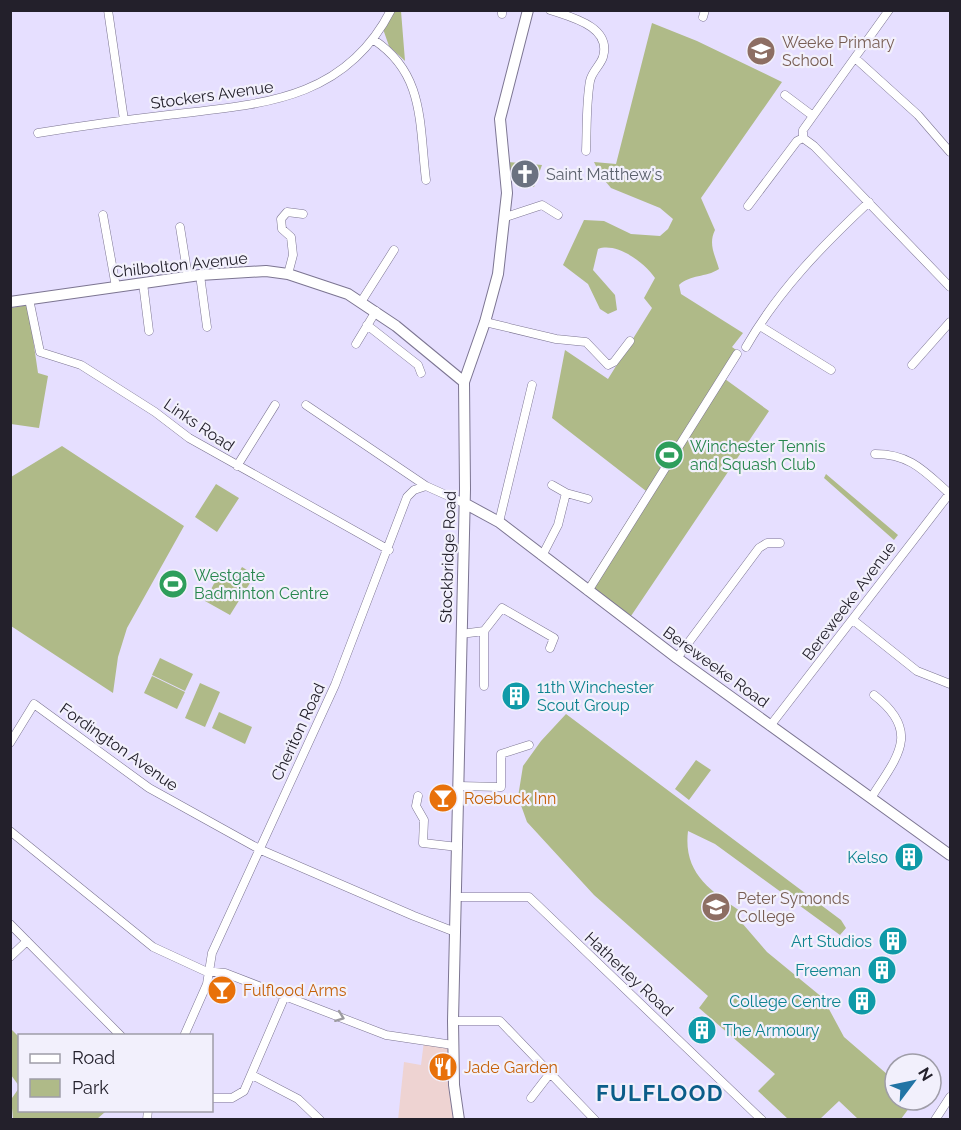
<svg xmlns="http://www.w3.org/2000/svg" width="961" height="1130" viewBox="0 0 961 1130" font-family="Raleway,sans-serif">
  <style>
    .commercial { fill: #eed3d2 }
    .green { fill: #afba88 }
    .lines { fill: none; stroke-linecap: round; stroke-linejoin: round }
    .minor-casing { stroke: #7c7592; stroke-width: 9 }
    .major-casing { stroke: #7c7592; stroke-width: 12 }
    .minor { stroke: #fff; stroke-width: 8 }
    .major { stroke: #fff; stroke-width: 10 }
    .oneway { stroke: #9c9ba0 }
    .labels { text-anchor: middle; dominant-baseline: central; stroke-width: 4.5; stroke-linejoin: round; paint-order: stroke }
    .education-label { font-size: 16px; fill: #785e54; stroke: #f2f0fc; text-anchor: start }
    .street-label { font-size: 16px; fill: #23202b; stroke: #f2f0fc }
    .worship-label { font-size: 16px; fill: #5b616d; stroke: #f2f0fc; text-anchor: start }
    .leisure-label { font-size: 16px; fill: #27864d; stroke: #f2f0fc; text-anchor: start }
    .culture-label { font-size: 16px; fill: #0d838f; stroke: #f2f0fc; text-anchor: end }
    .food-label { font-size: 16px; fill: #c56008; stroke: #f2f0fc; text-anchor: start }
    .district-label { font-size: 22px; font-weight: bold; letter-spacing: 1.5px; fill: #0b5d89; stroke: #f2f0fc }
  </style>
  <rect width="100%" height="100%" fill="#e6dfff"/>
  <path class="commercial" d="M424,1041L450,1045L455,1119L398,1120L404,1062L421,1065Z"/>
  <path class="green" d="M393,11H401L405,61L389,46L383,29Z
    M652,23L697,41L782,82L701,198L715,230C708,244 715,255 719,269C705,278 691,274 679,285L681,294L743,333L732,347L739,352L725,379L769,411L631,616L587,584L646,491L552,418L565,350L608,379L652,308L644,298L655,278C645,263 617,242 598,249L593,270L615,295L617,310L608,314L600,309L588,284L563,265L584,220L604,221L631,234L660,236L668,229L673,219L660,208L611,188L601,176L594,162L616,164Z
    M508,162L542,165L534,187C517,181 511,180 508,162Z
    M28,305L38,373L48,376L39,428L11,424V308Z
    M62,446L184,526L127,628L118,657L113,693L11,626V477Z
    M826,474L898,535L894,540L824,478Z
    M216,484L239,498L217,532L195,517Z
    M242,567L255,575L230,615L205,601L220,572L234,581Z
    M160,658L193,674L185,691L152,675Z
    M152,676L185,692L177,709L144,693Z
    M200,683L220,692L205,727L185,718Z
    M219,712L252,727L245,744L212,728Z
    M566,714L841,920L846,928L840,935L715,844L688,831C683,872 709,890 740,911L742,923L767,952L823,998L844,1037L895,1081V1100H915L901,1119H858L839,1101L820,1119H788L758,1091L775,1074L699,1008L708,996L594,895L527,822L518,797L523,766L541,741Z
    M696,760L711,770L689,800L675,789Z
    M11,1029L19,1037V1086L11,1075Z
    M19,1088L20,1110L105,1112L97,1119H13L11,1097L12,1098Z"/>
  <g class="lines">
    <g class="minor-casing">
      <path id="minor" d="M108,10L124,120
        M550,10C570,17 612,26 603,57C600,66 592,71 590,81C586,104 587,128 586,151
        M502,14V10
        M703,17L705,10
        M374,40C425,74 419,124 426,180
        M855,58L918,115L950,152
        M785,95L813,116
        M38,133C81,126 125,120 168,115C259,104 344,102 391,10
        M803,138L814,146L950,287
        M748,206L797,141L803,138V130L813,116L889,10
        M103,215L116,287
        M506,217L542,205L558,215
        M180,227L188,277
        M288,274L293,255L291,237L282,229L281,219L287,212L303,214
        M200,275L207,327
        M143,283L149,331
        M29,299L40,352L81,365L155,412L189,438L389,550
        M361,302L394,250
        M485,322L556,339L586,342L608,365L614,362L630,341
        M367,325L418,365L421,373
        M760,326L831,370
        M356,344L376,311
        M746,347C778,291 822,246 869,202
        M912,365L950,322
        M306,405L426,486
        M875,454C911,454 925,472 950,494
        M237,466L275,405
        M566,493L588,499
        M499,522L532,385
        M542,556L558,525L566,493L552,485
        M588,591L737,354
        M853,620L917,671L950,684
        M461,634L484,631L502,608L554,638L550,648
        M677,658L759,548L767,543H780
        M484,686V631
        M770,726L950,493
        M10,743L34,704L149,788L261,850L414,916L450,930H456
        M459,786L501,787V754L529,745
        M418,796L416,806L424,820L423,843L458,847
        M871,798C897,757 922,732 874,695
        M10,831L153,947L205,971L225,973L386,1035L453,1045
        M458,897H529L762,1120
        M10,924L121,1036
        M10,957L27,941
        M453,1021H500L595,1120
        M184,1036L207,984L212,953L335,685L407,497L414,490L426,486L464,503
        M252,1075L298,1099L320,1120
        M212,1098H232L244,1091L285,996
        M531,1098L551,1072
        M147,1120L148,1110
        M935,1120L950,1097"/>
    </g>
    <g class="major-casing">
      <path id="major" d="M10,302L200,275L266,271L288,274L348,294L396,326L464,382
        M464,503L499,522L677,658L950,855
        M459,1120L454,1085L453,1021L465,489L464,382L485,322L498,274L507,193L500,119L528,10"/>
    </g>
    <use href="#minor" class="minor"/>
    <use href="#major" class="major"/>
  </g>
  <defs><path id="oneway-chevron" d="M-2-3.5L2.5 0L-2 3.5" fill="none" stroke-width="1.6" stroke-linecap="round" stroke-linejoin="round" transform="scale(1.5)"/></defs>
  <use class="oneway" href="#oneway-chevron" transform="translate(340 1017) rotate(21)"/>
  <defs>
    <g id="school-disc" transform="scale(1.5)"><circle r="9.5" fill="#8d6e63" stroke="#f2f0fc"/><path d="M0-5L7-2L0 1L-7-2ZM-4 1L0 2.5L4 1V4Q0 6-4 4Z" fill="#fff"/></g>
    <g id="church-disc" transform="scale(1.5)"><circle r="9.5" fill="#6b7280" stroke="#f2f0fc"/><path d="M-1.2-6h2.4v3.5h3.3v2.4h-3.3V6h-2.4V-.1h-3.3v-2.4h3.3Z" fill="#fff"/></g>
    <g id="stadium-disc" transform="scale(1.5)"><circle r="9.5" fill="#2e9e5b" stroke="#f2f0fc"/><path d="M0-5a6.5 5 0 1 0 0 10a6.5 5 0 1 0 0-10ZM-3.5-1.8h7v3.6h-7Z" fill="#fff"/></g>
    <g id="building-disc" transform="scale(1.5)"><circle r="9.5" fill="#0f9aa8" stroke="#f2f0fc"/><path d="M-4-6H4V6H1V3H-1V6H-4ZM-2.5-4.3h1.7v1.8h-1.7ZM.8-4.3h1.7v1.8H.8ZM-2.5-1h1.7V.8h-1.7ZM.8-1h1.7V.8H.8Z" fill="#fff"/></g>
    <g id="bar-disc" transform="scale(1.5)"><circle r="9.5" fill="#e8710a" stroke="#f2f0fc"/><path d="M-6-5H6L.8 .8V4.5H3.5V6h-7V4.5H-.8V.8Z" fill="#fff"/></g>
    <g id="university-disc" transform="scale(1.5)"><circle r="9.5" fill="#8d6e63" stroke="#f2f0fc"/><path d="M0-5L7-2L0 1L-7-2ZM-4 1L0 2.5L4 1V4Q0 6-4 4Z" fill="#fff"/></g>
    <g id="restaurant-disc" transform="scale(1.5)"><circle r="9.5" fill="#e8710a" stroke="#f2f0fc"/><path d="M-5-6h1v4h1v-4h1v4h1v-4h1v5L-1.5 .5V6h-2V.5L-5-1ZM5-6V6H3V1.5H1.5Q1.5-4 5-6Z" fill="#fff"/></g>
  </defs>
  <g fill-rule="evenodd">
    <use href="#school-disc" x="761" y="51"/>
    <use href="#church-disc" x="525" y="174"/>
    <use href="#stadium-disc" x="669" y="455"/>
    <use href="#stadium-disc" x="173" y="584"/>
    <use href="#building-disc" x="516" y="696"/>
    <use href="#bar-disc" x="443" y="798"/>
    <use href="#building-disc" x="909" y="857"/>
    <use href="#university-disc" x="716" y="907"/>
    <use href="#building-disc" x="893" y="941"/>
    <use href="#building-disc" x="882" y="970"/>
    <use href="#bar-disc" x="222" y="990"/>
    <use href="#building-disc" x="862" y="1001"/>
    <use href="#building-disc" x="702" y="1030"/>
    <use href="#restaurant-disc" x="443" y="1067"/>
  </g>
  <g class="labels">
    <g class="education-label">
      <text x="782" y="42">Weeke Primary<tspan x="782" dy="18">School</tspan></text>
      <text x="737" y="898">Peter Symonds<tspan x="737" dy="18">College</tspan></text>
    </g>
    <g class="street-label">
      <text transform="translate(212 95) rotate(-8)">Stockers Avenue</text>
      <text transform="translate(180 265) rotate(-6)">Chilbolton Avenue</text>
      <text transform="translate(199 425) rotate(34)">Links Road</text>
      <text transform="translate(448 557) rotate(-88)">Stockbridge Road</text>
      <text transform="translate(849 601) rotate(-53)">Bereweeke Avenue</text>
      <text transform="translate(716 667) rotate(36)">Bereweeke Road</text>
      <text transform="translate(298 732) rotate(-65)">Cheriton Road</text>
      <text transform="translate(119 747) rotate(35)">Fordington Avenue</text>
      <text transform="translate(629 974) rotate(43)">Hatherley Road</text>
    </g>
    <g class="worship-label">
      <text x="546" y="174">Saint Matthew's</text>
    </g>
    <g class="leisure-label">
      <text x="690" y="446">Winchester Tennis<tspan x="690" dy="18">and Squash Club</tspan></text>
      <text x="194" y="575">Westgate<tspan x="194" dy="18">Badminton Centre</tspan></text>
    </g>
    <g class="culture-label">
      <text x="537" y="687" text-anchor="start">11th Winchester<tspan x="537" dy="18">Scout Group</tspan></text>
      <text x="888" y="857">Kelso</text>
      <text x="872" y="941">Art Studios</text>
      <text x="861" y="970">Freeman</text>
      <text x="841" y="1001">College Centre</text>
      <text x="723" y="1030" text-anchor="start">The Armoury</text>
    </g>
    <g class="food-label">
      <text x="464" y="798">Roebuck Inn</text>
      <text x="243" y="990">Fulflood Arms</text>
      <text x="464" y="1067">Jade Garden</text>
    </g>
    <g class="district-label">
      <text x="660" y="1093">FULFLOOD</text>
    </g>
  </g>
  <rect width="961" height="1130" fill="none" stroke="#23202b" stroke-width="24"/>
  <rect x="18" y="1034" width="195" height="78" fill="#f2f0fc" stroke="#9f9da8" stroke-width="1.5"/>
  <rect x="30" y="1054" width="30" height="9" fill="#ffffff" stroke="#9f9da8" stroke-width="1.5"/>
  <text x="72" y="1064" font-size="18" fill="#23202b">Road</text>
  <rect x="30" y="1079" width="30" height="18" fill="#afba88" stroke="#9f9da8" stroke-width="1.5"/>
  <text x="72" y="1094" font-size="18" fill="#23202b">Park</text>
  <g transform="translate(913 1082) rotate(58)"><circle r="28" fill="#f2f0fc" stroke="#9f9da8" stroke-width="1.5"/>
  <path d="M0-4.5L10 22L0 15L-10 22Z" fill="#2274a5"/>
  <text y="-9" font-size="16" font-weight="bold" text-anchor="middle" fill="#23202b">N</text>
  </g>
</svg>
